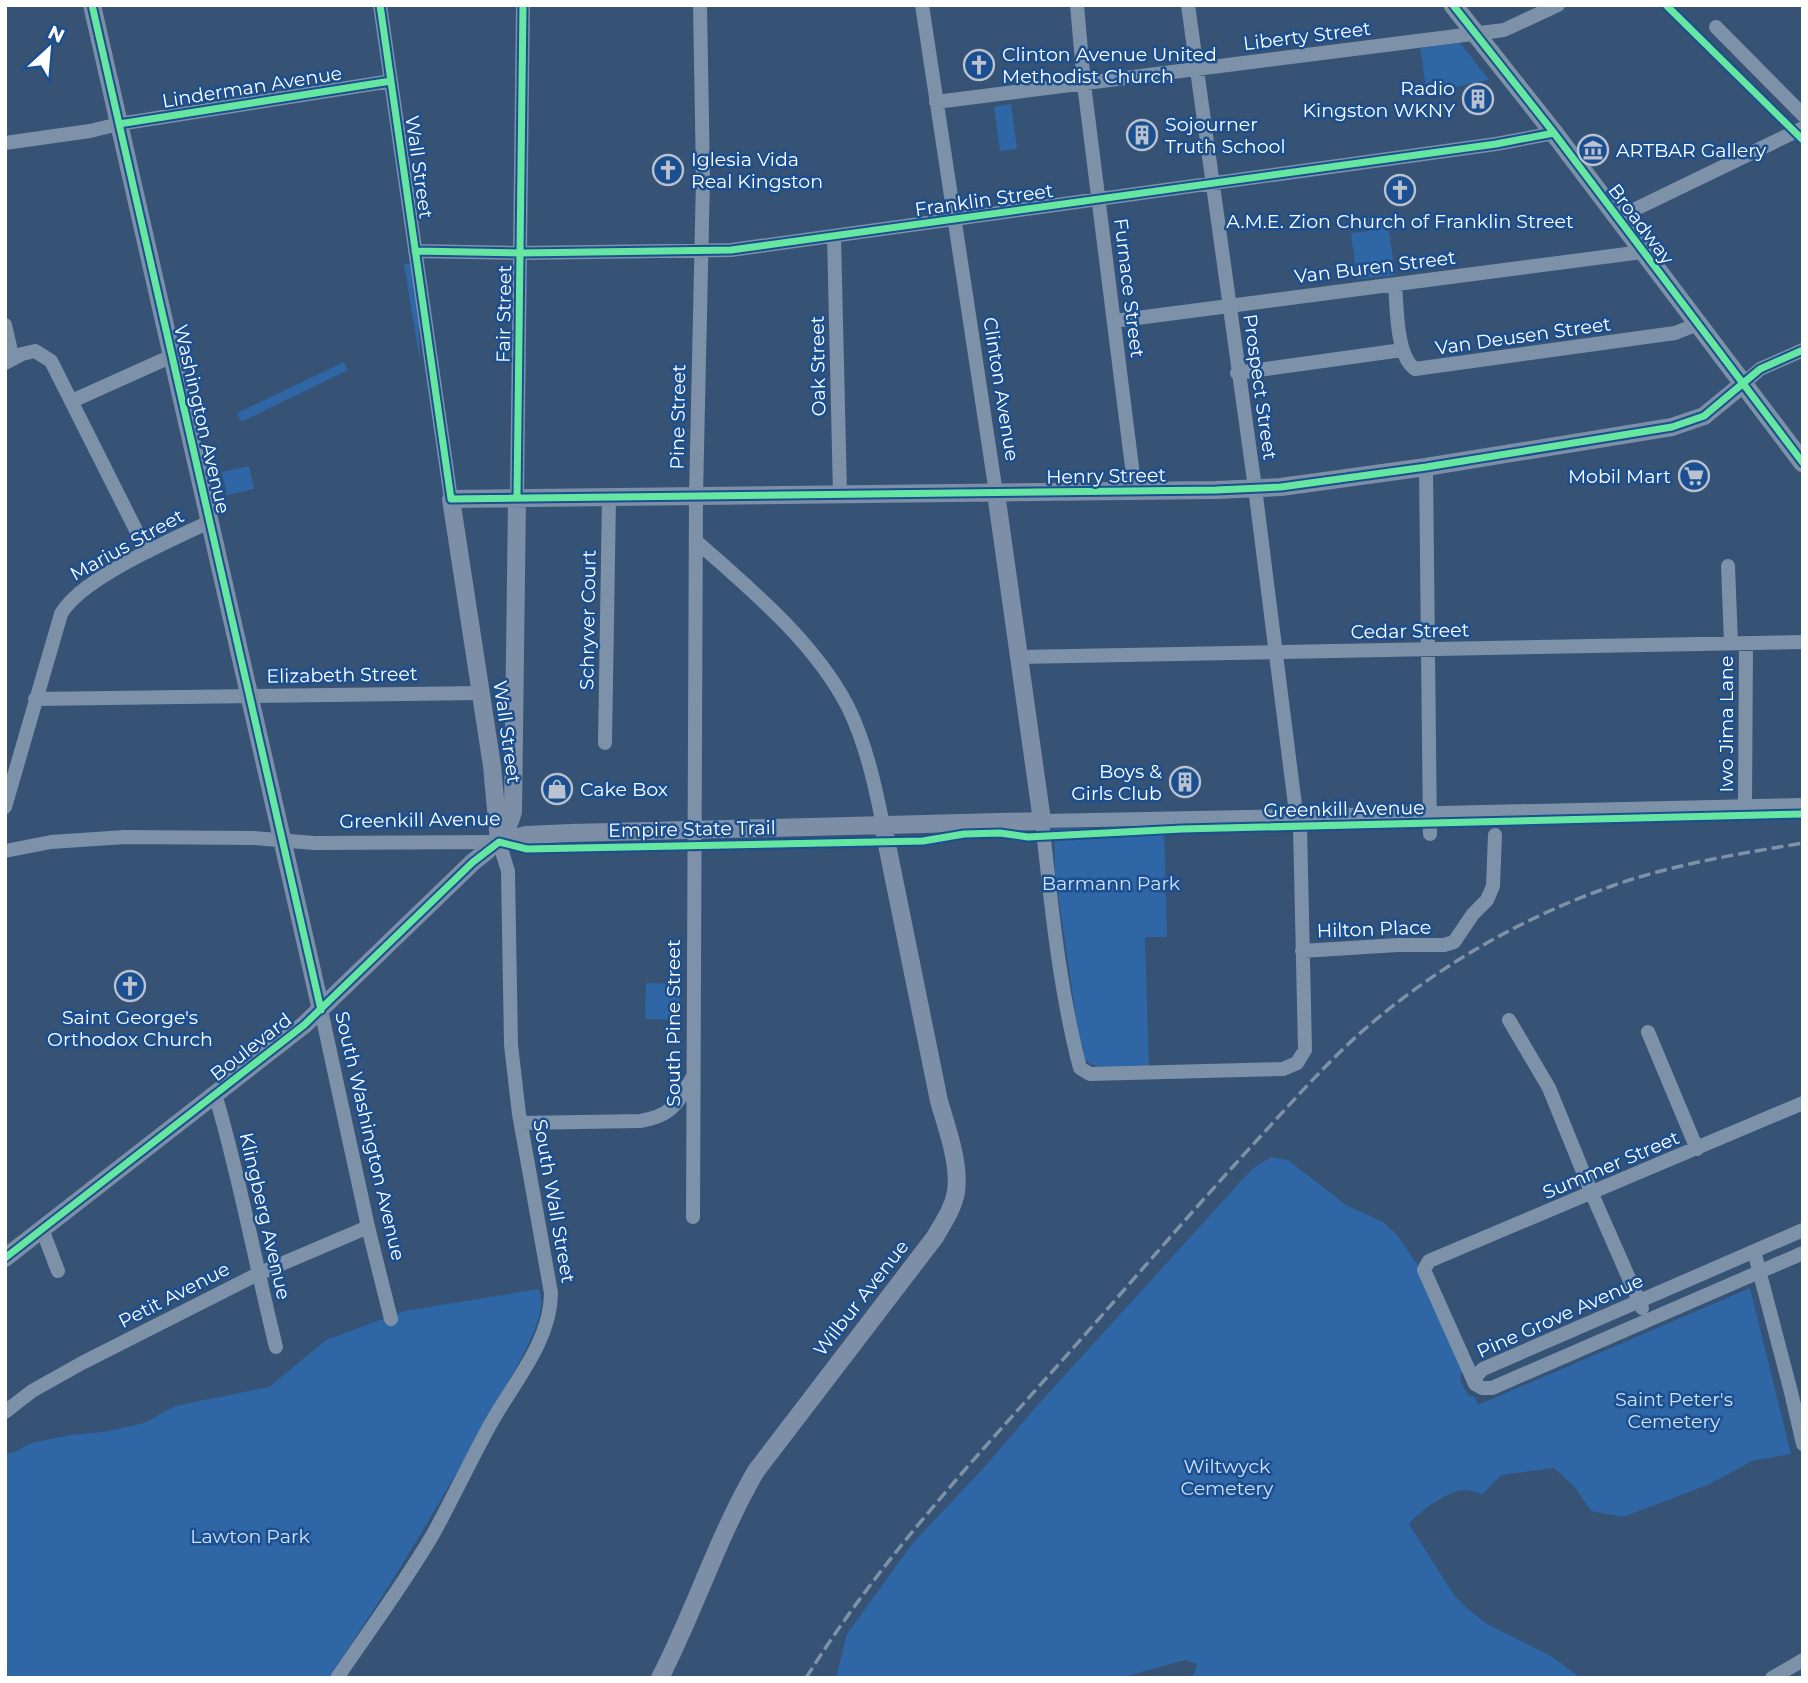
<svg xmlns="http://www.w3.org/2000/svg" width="1808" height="1683" viewBox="0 0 1808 1683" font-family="Montserrat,sans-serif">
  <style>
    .green { fill: #2f66a5 }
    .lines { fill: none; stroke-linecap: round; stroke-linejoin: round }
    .minor { stroke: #7d92a8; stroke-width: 14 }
    .major { stroke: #7d8ea7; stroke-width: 18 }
    .highway { stroke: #7e92a7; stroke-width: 19 }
    .rail { stroke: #7e92a7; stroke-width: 3.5; stroke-dasharray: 12 5; stroke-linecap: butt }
    .cycleway-casing { stroke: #1b4f8f; stroke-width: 11 }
    .cycleway { stroke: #66e7a1; stroke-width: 7 }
    .labels { text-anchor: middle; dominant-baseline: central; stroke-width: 5; stroke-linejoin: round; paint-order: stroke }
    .street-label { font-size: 19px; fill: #fff; stroke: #1b4f8f }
    .poi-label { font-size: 19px; fill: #fff; stroke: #1b4f8f; text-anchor: start }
    .park-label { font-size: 19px; fill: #cfe3fa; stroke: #1b4f8f }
  </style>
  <rect width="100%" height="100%" fill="#365274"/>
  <path class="green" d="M1460,43L1489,80L1455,87L1426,86L1420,48Z
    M1011,104L1017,149L1000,151L994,107Z
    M1387,215L1395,275L1357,279L1351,233L1369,231L1368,217Z
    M414,263L421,323L419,329L420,361L404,264Z
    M344,362L348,370L241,422L237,413Z
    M249,466L254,489L227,495L222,472Z
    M1164,826L1167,937H1145L1149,1067C1129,1067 1090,1076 1081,1053L1055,873L1054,829Z
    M646,983L680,984V1020L645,1019Z
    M1271,1157L1288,1160L1346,1205L1383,1222L1397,1235L1419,1267L1464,1372L1461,1373L1460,1380L1468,1395L1475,1397L1478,1405L1750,1288L1791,1454L1752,1461L1710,1484L1623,1517L1591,1511L1575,1487L1554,1468L1501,1475L1482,1495C1478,1493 1470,1490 1466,1490C1448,1490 1420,1511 1409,1524L1454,1595L1469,1610L1487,1624L1551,1656L1581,1678H1188L1194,1674L1197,1664L1185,1660L1120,1678H836L847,1634L912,1544L989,1462L1035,1408L1252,1169Z
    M539,1289C540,1294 542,1300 541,1305C538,1337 505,1386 489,1415C439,1505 387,1593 328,1678H5V1454L15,1452L31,1443L70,1435L103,1432L144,1423L175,1406L269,1387L326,1340L404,1311Z"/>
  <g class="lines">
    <path class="minor" d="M380,5L451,499
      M922,5L996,493
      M1077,5L1084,84L1135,491
      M1188,5L1255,488L1295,805L1300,826L1305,1050L1297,1063L1283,1069L1090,1074L1080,1068C1059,988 1051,903 1042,821C1296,815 1549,812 1803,805
      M1716,27L1803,115
      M936,102L1504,30L1558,5
      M5,143L90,131L119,124L391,81
      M1617,218L1803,128
      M834,236L840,494
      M415,251L521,253L731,250L1496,144L1554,133
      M1395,285C1397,307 1396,356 1415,369L1675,333L1698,324
      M1114,321L1642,252
      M5,325L13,359
      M5,363L22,354L35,351L51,361L147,552
      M1237,373L1402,350
      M1743,384L1760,369L1803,350
      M72,401L172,356
      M1426,467L1430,834
      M517,498L523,5
      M696,541C751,590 814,641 848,707C866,744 875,785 883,825
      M1728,566L1731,643
      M1018,657L1803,642
      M35,699L481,693
      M605,743L609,497
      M5,807L61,614C81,578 170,541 209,522
      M1745,807L1746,643
      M5,851L51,842L125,837L253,838L314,843L499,842L508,871L511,1045L519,1114L551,1293C551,1339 516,1380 494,1418C472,1456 454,1497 432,1536C403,1585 369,1631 337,1678
      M1302,951L1398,945H1444L1454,942L1473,914L1487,900L1493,886L1495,835
      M321,1010L368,1227L391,1319
      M1509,1020L1549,1088L1592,1194L1642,1308
      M1648,1032L1697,1149
      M215,1094C240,1177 255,1263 276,1347
      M521,1123L640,1121C672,1116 677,1104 692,1078
      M693,1217L696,496L703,178L700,5
      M42,1229L58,1271
      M1754,1251L1791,1392L1803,1444
      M1475,1384L1424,1270L1429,1261L1803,1103
      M1475,1384L1477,1375L1483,1369L1803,1230
      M1475,1384L1482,1388H1492L1803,1253
      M5,1412L32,1391L82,1363L258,1274L368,1227
      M1772,1678L1803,1660"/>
    <path class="major" d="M92,5L321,1010
      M499,842L492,766L451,499L1216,490L1281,487L1426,467L1672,427L1704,416L1743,384
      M499,842L526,835L571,833L1042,821L996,493
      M5,1258L304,1025L473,862C494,845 505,839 513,812L517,498
      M660,1678C695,1610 718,1536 756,1471L935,1237C943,1223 953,1209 956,1192C960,1163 947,1129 939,1101L883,825"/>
    <path class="highway" d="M1453,5L1554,133L1803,463"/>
    <path class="rail" d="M806,1678C884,1553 985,1448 1082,1338C1141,1271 1199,1203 1260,1137C1292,1102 1323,1067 1358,1035C1431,970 1520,918 1612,886C1674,864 1738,854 1803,843"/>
    <g class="cycleway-casing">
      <path id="cycleway" d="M92,5L321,1010
        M380,5L451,499L1216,490L1281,487L1426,467L1672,427L1704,416L1760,369L1803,350
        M1453,5L1554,133L1803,463
        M1666,5L1803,140
        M119,124L391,81
        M415,251L521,253L731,250L1496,144L1554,133
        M517,498L523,5
        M5,1258L304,1025L473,862L499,842L527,849L923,841L964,834L1000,833L1028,837L1182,829L1803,814"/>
    </g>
    <use href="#cycleway" class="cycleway"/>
  </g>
  <defs>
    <g id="church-ring" transform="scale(1.575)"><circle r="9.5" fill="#1b4f8f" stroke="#b9c2ce" stroke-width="1.5"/><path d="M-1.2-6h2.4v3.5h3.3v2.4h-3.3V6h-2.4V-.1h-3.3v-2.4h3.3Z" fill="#b9c2ce"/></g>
    <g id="building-ring" transform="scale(1.575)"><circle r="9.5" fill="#1b4f8f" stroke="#b9c2ce" stroke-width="1.5"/><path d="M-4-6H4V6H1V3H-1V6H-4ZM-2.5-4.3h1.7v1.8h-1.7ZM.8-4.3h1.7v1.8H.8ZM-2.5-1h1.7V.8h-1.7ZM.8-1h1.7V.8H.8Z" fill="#b9c2ce"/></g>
    <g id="museum-ring" transform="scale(1.575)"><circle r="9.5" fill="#1b4f8f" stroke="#b9c2ce" stroke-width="1.5"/><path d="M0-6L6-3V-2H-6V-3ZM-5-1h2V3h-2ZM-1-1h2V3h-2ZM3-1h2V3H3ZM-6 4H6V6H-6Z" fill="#b9c2ce"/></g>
    <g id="supermarket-ring" transform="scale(1.575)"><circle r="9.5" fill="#1b4f8f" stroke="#b9c2ce" stroke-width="1.5"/><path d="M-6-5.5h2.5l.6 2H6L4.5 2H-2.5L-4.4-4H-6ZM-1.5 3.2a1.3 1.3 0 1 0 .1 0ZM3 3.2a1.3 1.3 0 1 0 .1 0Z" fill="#b9c2ce"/></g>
    <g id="shop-ring" transform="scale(1.575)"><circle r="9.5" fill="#1b4f8f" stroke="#b9c2ce" stroke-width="1.5"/><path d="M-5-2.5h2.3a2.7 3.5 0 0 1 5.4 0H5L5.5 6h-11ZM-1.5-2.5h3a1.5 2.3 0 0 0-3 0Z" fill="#b9c2ce"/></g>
  </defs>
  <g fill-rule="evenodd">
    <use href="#church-ring" x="979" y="65"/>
    <use href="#building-ring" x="1478" y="99"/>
    <use href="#building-ring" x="1142" y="135"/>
    <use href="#museum-ring" x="1593" y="150"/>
    <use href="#church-ring" x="668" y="170"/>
    <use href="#church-ring" x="1400" y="190"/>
    <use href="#supermarket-ring" x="1694" y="476"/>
    <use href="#building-ring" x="1185" y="782"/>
    <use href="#shop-ring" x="557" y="789"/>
    <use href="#church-ring" x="130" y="986"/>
  </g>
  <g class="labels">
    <g class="street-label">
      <text transform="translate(1307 36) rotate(-7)">Liberty Street</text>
      <text transform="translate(252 87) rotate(-9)">Linderman Avenue</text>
      <text transform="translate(419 167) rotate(82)">Wall Street</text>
      <text transform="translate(984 200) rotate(-8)">Franklin Street</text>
      <text transform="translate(1641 224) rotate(53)">Broadway</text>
      <text transform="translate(1375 267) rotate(-7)">Van Buren Street</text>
      <text transform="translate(1129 288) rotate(83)">Furnace Street</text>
      <text transform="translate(504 314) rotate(-89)">Fair Street</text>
      <text transform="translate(1523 336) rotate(-8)">Van Deusen Street</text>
      <text transform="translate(818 366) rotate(-91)">Oak Street</text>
      <text transform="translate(1260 387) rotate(82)">Prospect Street</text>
      <text transform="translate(1001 389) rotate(81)">Clinton Avenue</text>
      <text transform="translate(678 417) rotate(-89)">Pine Street</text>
      <text transform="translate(202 419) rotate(77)">Washington Avenue</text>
      <text transform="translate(1106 476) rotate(-1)">Henry Street</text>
      <text transform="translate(127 545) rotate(-29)">Marius Street</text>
      <text transform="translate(588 620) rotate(-89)">Schryver Court</text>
      <text transform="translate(1410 631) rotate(-1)">Cedar Street</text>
      <text transform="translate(342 675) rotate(-1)">Elizabeth Street</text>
      <text transform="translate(1726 724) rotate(-90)">Iwo Jima Lane</text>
      <text transform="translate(507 732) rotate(82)">Wall Street</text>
      <text transform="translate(1344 809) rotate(-1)">Greenkill Avenue</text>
      <text transform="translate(420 820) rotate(-1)">Greenkill Avenue</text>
      <text transform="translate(692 829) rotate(-1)">Empire State Trail</text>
      <text transform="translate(1374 929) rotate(-2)">Hilton Place</text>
      <text transform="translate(673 1023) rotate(-90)">South Pine Street</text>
      <text transform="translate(251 1047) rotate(-38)">Boulevard</text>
      <text transform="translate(370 1136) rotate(77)">South Washington Avenue</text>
      <text transform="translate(1611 1165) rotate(-23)">Summer Street</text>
      <text transform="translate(554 1201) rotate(80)">South Wall Street</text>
      <text transform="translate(265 1216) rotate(77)">Klingberg Avenue</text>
      <text transform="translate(174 1295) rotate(-27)">Petit Avenue</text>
      <text transform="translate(861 1298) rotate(-52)">Wilbur Avenue</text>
      <text transform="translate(1560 1316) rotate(-24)">Pine Grove Avenue</text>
    </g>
    <g class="poi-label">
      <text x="1002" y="54">Clinton Avenue United<tspan x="1002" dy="22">Methodist Church</tspan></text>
      <text x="1455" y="88" text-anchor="end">Radio<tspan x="1455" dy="22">Kingston WKNY</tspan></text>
      <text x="1165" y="124">Sojourner<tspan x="1165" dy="22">Truth School</tspan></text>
      <text x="1616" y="150">ARTBAR Gallery</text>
      <text x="691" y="159">Iglesia Vida<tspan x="691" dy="22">Real Kingston</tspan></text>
      <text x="1400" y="221" text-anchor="middle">A.M.E. Zion Church of Franklin Street</text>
      <text x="1671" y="476" text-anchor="end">Mobil Mart</text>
      <text x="1162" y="771" text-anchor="end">Boys &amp;<tspan x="1162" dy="22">Girls Club</tspan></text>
      <text x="580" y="789">Cake Box</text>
      <text x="130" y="1017" text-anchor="middle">Saint George's<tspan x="130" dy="22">Orthodox Church</tspan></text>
    </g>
    <g class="park-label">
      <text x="1111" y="883">Barmann Park</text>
      <text x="1674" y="1399">Saint Peter's<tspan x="1674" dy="22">Cemetery</tspan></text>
      <text x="1227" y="1466">Wiltwyck<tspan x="1227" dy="22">Cemetery</tspan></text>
      <text x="250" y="1536">Lawton Park</text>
    </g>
  </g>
  <rect width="1808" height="1683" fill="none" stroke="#ffffff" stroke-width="14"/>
  <g transform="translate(49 49) rotate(26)" stroke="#1b4f8f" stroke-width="5" paint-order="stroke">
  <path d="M0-5L12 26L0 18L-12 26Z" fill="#ffffff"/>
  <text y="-10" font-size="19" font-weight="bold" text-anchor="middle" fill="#ffffff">N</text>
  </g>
</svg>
